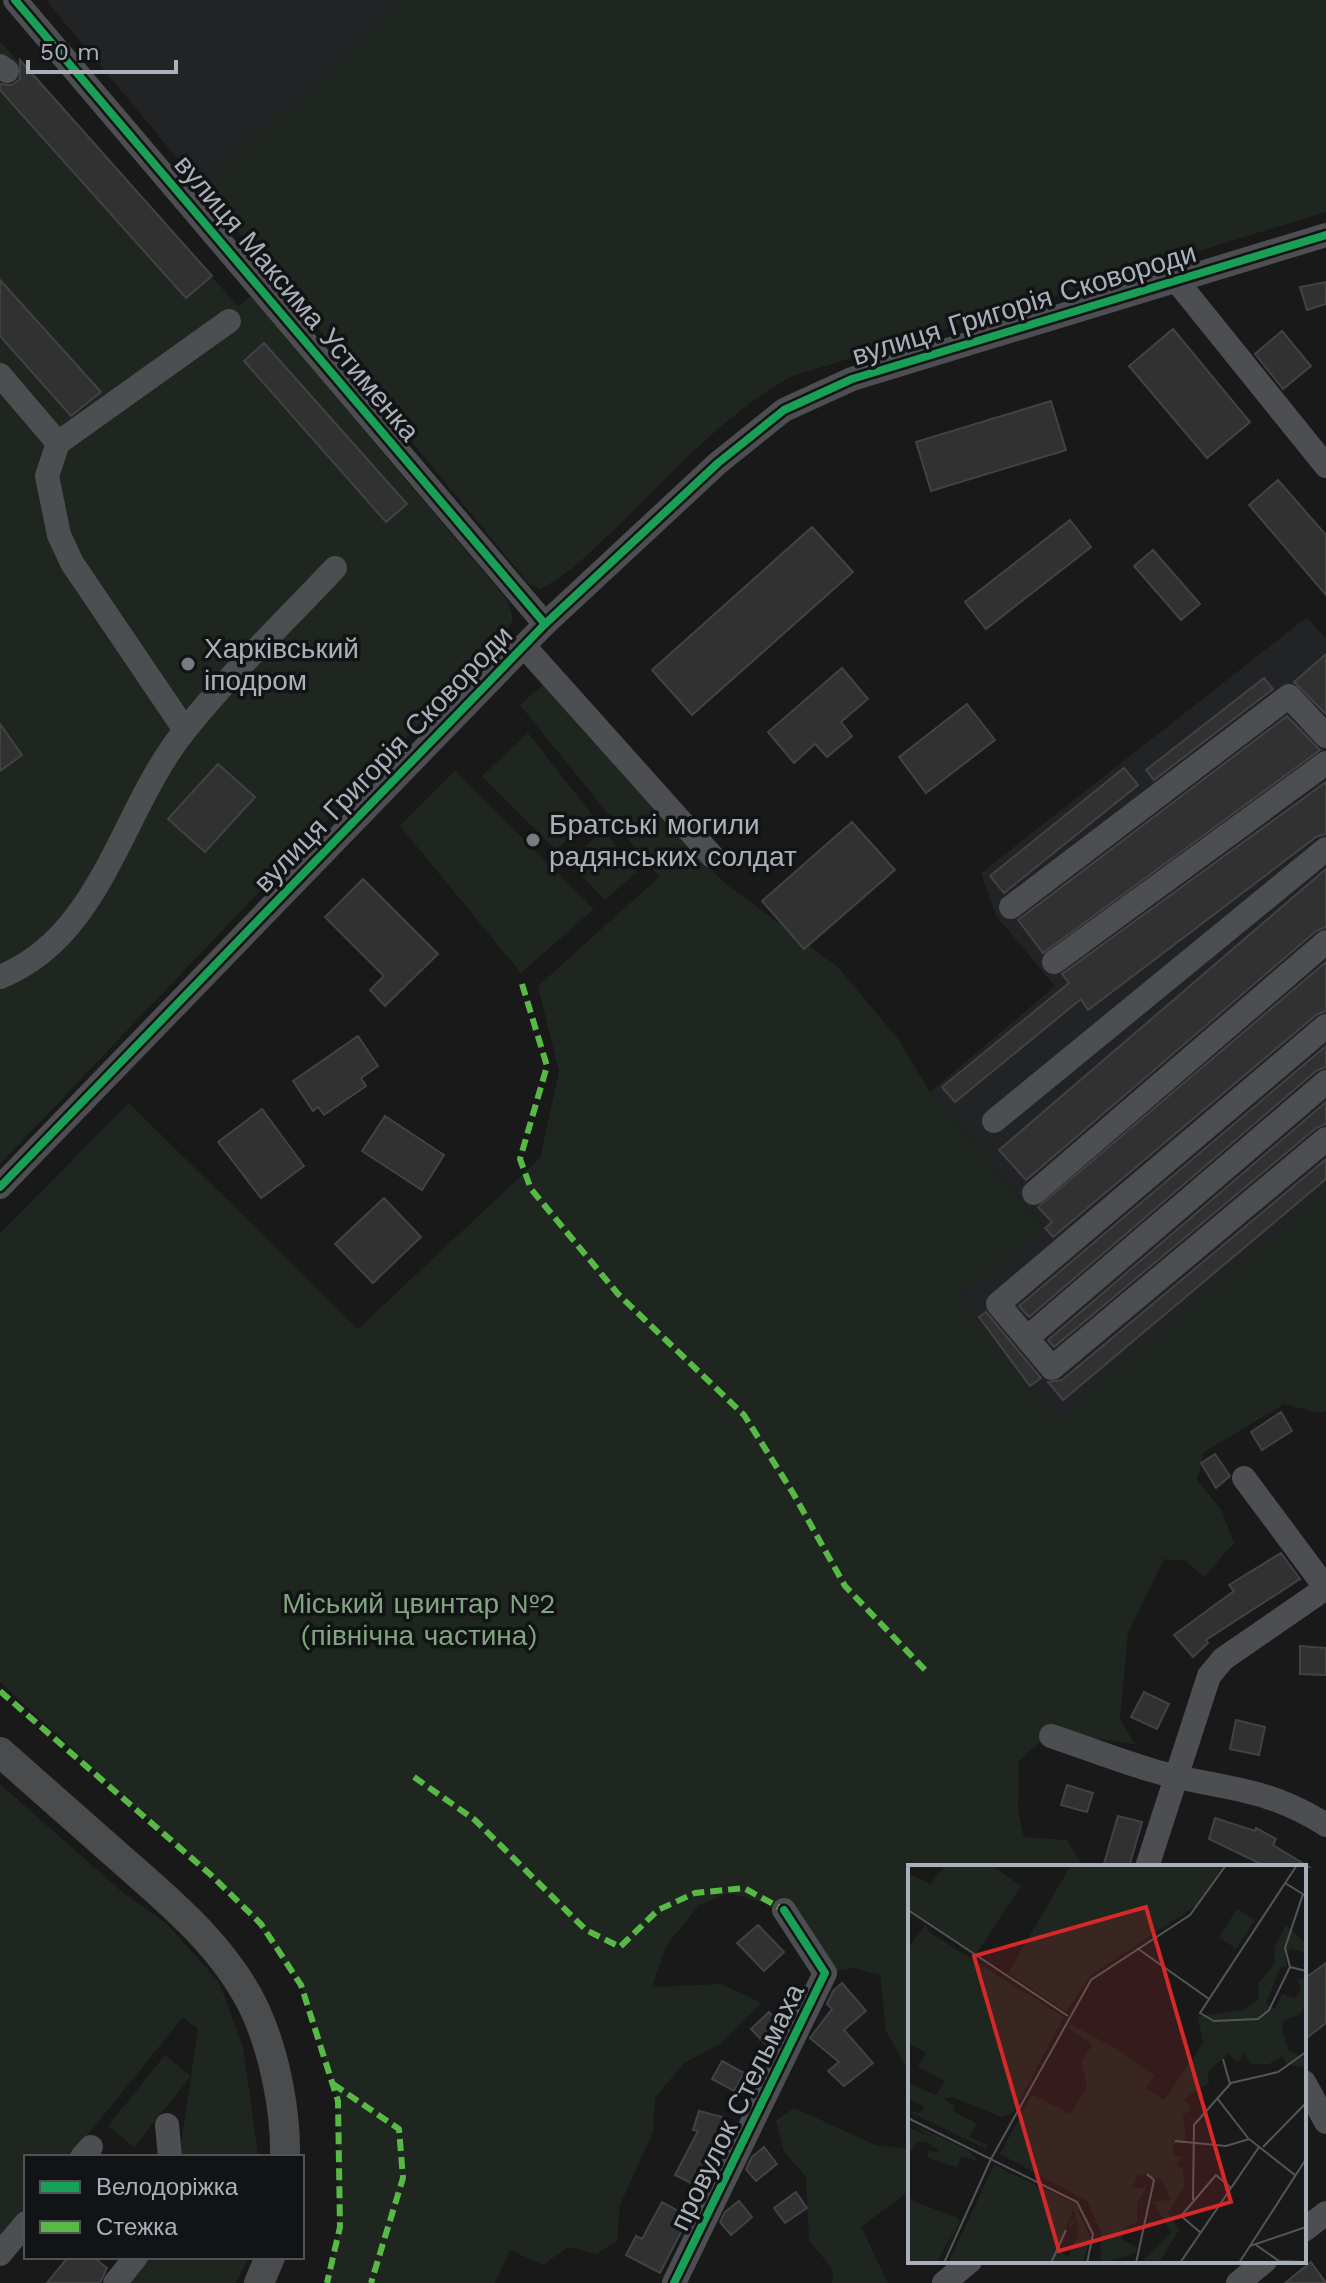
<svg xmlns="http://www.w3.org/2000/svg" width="1326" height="2283" viewBox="0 0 1326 2283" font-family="'Work Sans',sans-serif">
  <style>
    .built { fill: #222325 }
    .green { fill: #1e261f }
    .building { fill: #313131; stroke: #414245; stroke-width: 2 }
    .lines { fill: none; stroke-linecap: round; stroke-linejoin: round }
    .minor { stroke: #4c4e52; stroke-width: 24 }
    .major { stroke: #4a4b4d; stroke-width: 30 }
    .quiet { stroke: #58b947; stroke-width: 6; stroke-dasharray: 12 6; stroke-linecap: butt }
    .cycleway-casing { stroke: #121315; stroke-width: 13 }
    .cycleway { stroke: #1a9f57; stroke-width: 8 }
    .poi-dot { fill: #777b82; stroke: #121315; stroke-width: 3 }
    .labels { text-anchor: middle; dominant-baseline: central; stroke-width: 7; stroke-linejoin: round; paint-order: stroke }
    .street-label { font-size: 28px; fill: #aab0ba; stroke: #121315 }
    .poi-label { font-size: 28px; fill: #aab0ba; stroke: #121315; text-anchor: start }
    .park-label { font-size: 28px; fill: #81a580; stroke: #121315 }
    .inset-road { fill: none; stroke: #535559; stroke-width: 2 }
    .view { fill: #d62828; fill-opacity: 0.15; stroke: #d62828; stroke-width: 4 }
    .inset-edge { fill: none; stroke: #aab0ba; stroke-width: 4 }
  </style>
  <rect width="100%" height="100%" fill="#191919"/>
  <path class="built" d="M46,0H520L250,246Z
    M1307,617L1326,639V1193L1056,1423L952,1301L1042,1224L930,1092L1055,986L996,916L981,873Z"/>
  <path class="green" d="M403,0H1326V212L793,376C725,412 671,475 616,528C592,550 570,574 540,589L529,584L203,189Z
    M0,41L238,306L251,296L508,601L513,619L505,634L0,1164Z
    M546,682L722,881L839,968L898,1039L930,1092L1045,1228L956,1297L1056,1422L1326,1193V1411L1318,1413L1284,1404L1204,1452L1197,1480L1222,1511L1234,1543L1204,1577L1186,1561L1164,1559L1128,1633L1120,1719L1135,1744L1097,1739L1041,1741L1019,1761L1018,1812L1024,1837L1067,1840L1081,1863L1075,1867H910V2090L906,2067L886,2031L880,1975L852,1968L825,1973L768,1904L729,1893L699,1905L666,1946L652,1987L721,1984L762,2003L720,2044L684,2063L655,2098L653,2132L620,2205L617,2241L596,2254L568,2247L543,2265L510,2250L495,2283H326L339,2233L338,2101L301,1985L244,1907L0,1682V1233L129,1103L358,1329L540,1158L559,1072L538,986L659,877L520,705Z
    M528,733L637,872L605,900L568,862L598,835L587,822L556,850L482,776Z
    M455,771L594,909L521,973L400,826Z
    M0,1784L121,1891L167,1924L219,1982L243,2047L258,2154V2157H179L198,2029L183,2017L70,2157H26V2211L0,2243Z
    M165,2055L191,2076L134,2147L108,2126Z
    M794,2108L876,2145L907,2149L910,2139V2190L861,2227L888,2283H832L833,2270L809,2240L806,2177L784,2152L776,2120Z
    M128,2257H249L236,2283H110Z"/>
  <path class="building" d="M20,60L212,276L186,298L0,90V84L12,85L20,79Z
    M0,280L101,392L71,416L0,336Z
    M1326,282V304L1307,310L1300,287Z
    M1173,329L1250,422L1207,458L1129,366Z
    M1282,331L1311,366L1283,389L1255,354Z
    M264,343L407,504L386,522L244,361Z
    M1051,401L1066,450L931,491L916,442Z
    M1278,480L1326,535V595L1249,505Z
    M1070,520L1091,547L986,629L965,602Z
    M812,527L853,572L692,715L652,670Z
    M1153,550L1200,604L1181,620L1134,566Z
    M1326,654V714L1294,682Z
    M842,668L868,699L841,722L852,736L827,757L815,744L794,763L768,732Z
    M1264,678L1273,689L1154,780L1146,770Z
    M967,704L995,740L926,793L899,757Z
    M1287,716L1320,750L1043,953L1018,920Z
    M0,724L22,755L0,771Z
    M218,764L255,797L205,852L168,819Z
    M1124,768L1138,785L1004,893L990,876Z
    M1326,782V834L1316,837L1088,1010L1081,999L955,1102L942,1087L1069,983L1062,974Z
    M852,822L895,870L804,949L762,901Z
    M1326,869V927L1316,931L1026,1180L999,1150Z
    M363,879L438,954L385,1006L370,990L384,976L325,917Z
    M1326,962V1011L1316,1015L1053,1237L1045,1228L1052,1222L1038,1207Z
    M358,1036L378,1066L361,1078L366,1086L324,1115L318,1107L313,1111L293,1081Z
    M1326,1046V1067L1316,1071L1029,1317L1019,1306Z
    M1326,1102V1124L1316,1128L1054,1347L1048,1340Z
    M262,1109L304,1166L261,1198L218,1142Z
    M385,1116L444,1155L422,1190L362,1151Z
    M1326,1159V1179L1063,1400L1048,1382L1062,1380Z
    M384,1198L421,1237L373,1283L335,1244Z
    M986,1312L1041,1378L1030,1386L979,1317Z
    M1281,1412L1292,1431L1262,1450L1251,1432Z
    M1215,1454L1230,1476L1216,1488L1201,1463Z
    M1281,1553L1300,1579L1206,1640L1208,1643L1193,1657L1174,1635L1234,1591L1229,1585Z
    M1300,1646L1326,1648V1675L1300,1674Z
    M1144,1692L1169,1704L1157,1729L1131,1717Z
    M1236,1720L1265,1727L1259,1755L1230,1749Z
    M1067,1785L1093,1793L1087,1812L1061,1805Z
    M1118,1816L1142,1822L1129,1867H1103Z
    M1215,1818L1255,1831L1256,1828L1276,1839L1273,1845L1309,1867H1267L1209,1839Z
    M758,1925L784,1952L764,1971L737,1943Z
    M1326,1963V2023L1304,2040V1979Z
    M842,1983L866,2011L844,2030L873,2063L844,2086L828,2071L839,2062L810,2038L832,2009L827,2004L833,1991Z
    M769,2012L782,2027L768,2047L751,2029Z
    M722,2061L744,2073L734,2091L712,2079Z
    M699,2111L726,2118L716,2154L720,2155L703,2189L675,2175L698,2131L693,2130Z
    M764,2147L777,2164L756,2181L746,2169L752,2157Z
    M796,2192L807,2208L785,2223L774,2208Z
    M739,2201L752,2217L731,2235L720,2222L725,2212Z
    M662,2202L689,2217L660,2273L626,2255L636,2236L642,2239Z
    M68,2257H93L107,2268L100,2283H47Z
    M1311,2262L1326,2283H1285Z"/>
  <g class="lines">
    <path class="minor" d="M15,0L545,624
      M0,66L7,71
      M1176,280L1326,466
      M0,375L58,443
      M524,646L712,856
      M185,730L72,563L59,535L47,476L58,443L229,321
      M1011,907L1289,696L1326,736
      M1054,962L1326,763
      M0,977C103,936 121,808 186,729C231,673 285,621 335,568
      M1326,1026L998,1304L1052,1368L1326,1139
      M994,1121L1326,849
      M0,1187L545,624L718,463L784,410L852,379L1326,235
      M1034,1193L1326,942
      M1027,1338L1326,1082
      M1244,1478L1326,1588
      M1051,1736C1084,1747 1117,1760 1151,1770C1218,1790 1262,1784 1326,1825
      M1147,1867L1209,1676L1223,1659L1326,1588
      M1304,2082L1326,2122
      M167,2125L170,2157
      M82,2157L91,2147
      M1304,2230L1326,2213
      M0,2254L26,2223
      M115,2283L136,2257
      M674,2283L825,1973L784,1910
      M944,2283L970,2261
      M1238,2283L1265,2261"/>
    <path class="major" d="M0,1752C40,1787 80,1823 120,1858C170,1902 224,1946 254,2008C274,2050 286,2110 285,2157
      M259,2283L270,2257"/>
    <path class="quiet" d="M522,984L547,1066L520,1159L531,1189L618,1294L744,1415L793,1493L845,1586L928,1673
      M0,1691L211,1875L261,1924L301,1985L338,2101L340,2227L327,2283
      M414,1777L475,1820L586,1930L620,1947L658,1910L695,1893L744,1888L784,1910
      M333,2084L399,2129L403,2178L371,2283"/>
    <g class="cycleway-casing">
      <path id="cycleway" d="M15,0L545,624
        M0,1187L545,624L718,463L784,410L852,379L1326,235
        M674,2283L825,1973L784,1910"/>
    </g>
    <use href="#cycleway" class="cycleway"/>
  </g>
  <g class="poi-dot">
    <circle cx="188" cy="664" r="8"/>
    <circle cx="533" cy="840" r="8"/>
  </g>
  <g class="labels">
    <g class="street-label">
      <text transform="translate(297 298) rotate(50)">вулиця Максима Устименка</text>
      <text transform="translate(1024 304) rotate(-17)">вулиця Григорія Сковороди</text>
      <text transform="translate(383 759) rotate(-46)">вулиця Григорія Сковороди</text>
      <text transform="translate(737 2107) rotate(-64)">провулок Стельмаха</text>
    </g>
    <g class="poi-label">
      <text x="204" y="648">Харківський<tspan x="204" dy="32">іподром</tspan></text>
      <text x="549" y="824">Братські могили<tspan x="549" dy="32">радянських солдат</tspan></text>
    </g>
    <g class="park-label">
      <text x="419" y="1603">Міський цвинтар №2<tspan x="419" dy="32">(північна частина)</tspan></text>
    </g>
  </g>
  <g transform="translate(908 1865)">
    <rect width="398" height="398" fill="#191919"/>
    <path d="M38,0H83L113,21L68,89L0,44V8L22,19ZM163,0H314L315,1L288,41L183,110L158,147L100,108ZM329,44L347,55L328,84L311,72ZM18,59L21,67L156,152L105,248L93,252L44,232L35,234L47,241L45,246L69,259L61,272L80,280L78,284L0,246L13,248L16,242L0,233L2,219L28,230L37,216L10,202L18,188L0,178V84ZM378,60L398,78V88L383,84L377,89L379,102L372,103L358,139L367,144L374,129L387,133L393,125L389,114L398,113V137L393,149L377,155L374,165L381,185L398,194V203L379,199L374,191L361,199H342L336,188L330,197L320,189L300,207L301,218L276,234L283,245L275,250L278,274L264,281L267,290L275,292L269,299L275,304L277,321L260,347L271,365L251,398H232L263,368L245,336L263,335L253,314L231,309L224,323L239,322L229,338V358L216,363L214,374L228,382V388L193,398V367L179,336L92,289L124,229L162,249L179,221L173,198L184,180L160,163L162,159L211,185L247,211L238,223L256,235L295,178L290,151L336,145L351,134L350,119L366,99L367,81ZM0,257L60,285L71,296L53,292L49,303L20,293V286L31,287L20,277H10L0,288L2,263L24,272ZM86,300L168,339L182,373L175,398H40ZM165,345L168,352L159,362L163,363L168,354L170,370L160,392L149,384ZM0,334L50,353L52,356L33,398L47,362L29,398H0Z" fill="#1e261f" fill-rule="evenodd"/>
    <path class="inset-road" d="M389,0L292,148L306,156L350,154L361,145L382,102L398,106M377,18L398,31M0,45L160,151M229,83L301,134M382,102L377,83L395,29M315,194L322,219M309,233L340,273M0,253L169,337L185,369L179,398M267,276L318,281L341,274L387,310M355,282L398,238M83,294L183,115L282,50L318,0M285,335L286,260L323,218L370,207L398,187M293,368L273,351L308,310L323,323M348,380L371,396L398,397M342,381L398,362M36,398L83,294M143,398L158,365M228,398L246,315L239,309M272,398L351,282M331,398L398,294"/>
    <path class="view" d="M238,42L323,337L151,386L66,91Z"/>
    <rect width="398" height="398" class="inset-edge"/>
  </g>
  <rect x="24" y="2155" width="280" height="104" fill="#121315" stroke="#4f5257" stroke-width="2"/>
  <rect x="40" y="2181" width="40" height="12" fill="#1a9f57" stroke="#4f5257" stroke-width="2"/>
  <text x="96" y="2195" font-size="24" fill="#aab0ba">Велодоріжка</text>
  <rect x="40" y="2221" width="40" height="12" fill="#58b947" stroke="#4f5257" stroke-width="2"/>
  <text x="96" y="2235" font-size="24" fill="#aab0ba">Стежка</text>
  <path d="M28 60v12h148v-12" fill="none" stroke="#aab0ba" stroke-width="4"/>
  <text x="40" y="60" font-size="24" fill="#aab0ba" stroke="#121315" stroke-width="6" paint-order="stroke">50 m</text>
</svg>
